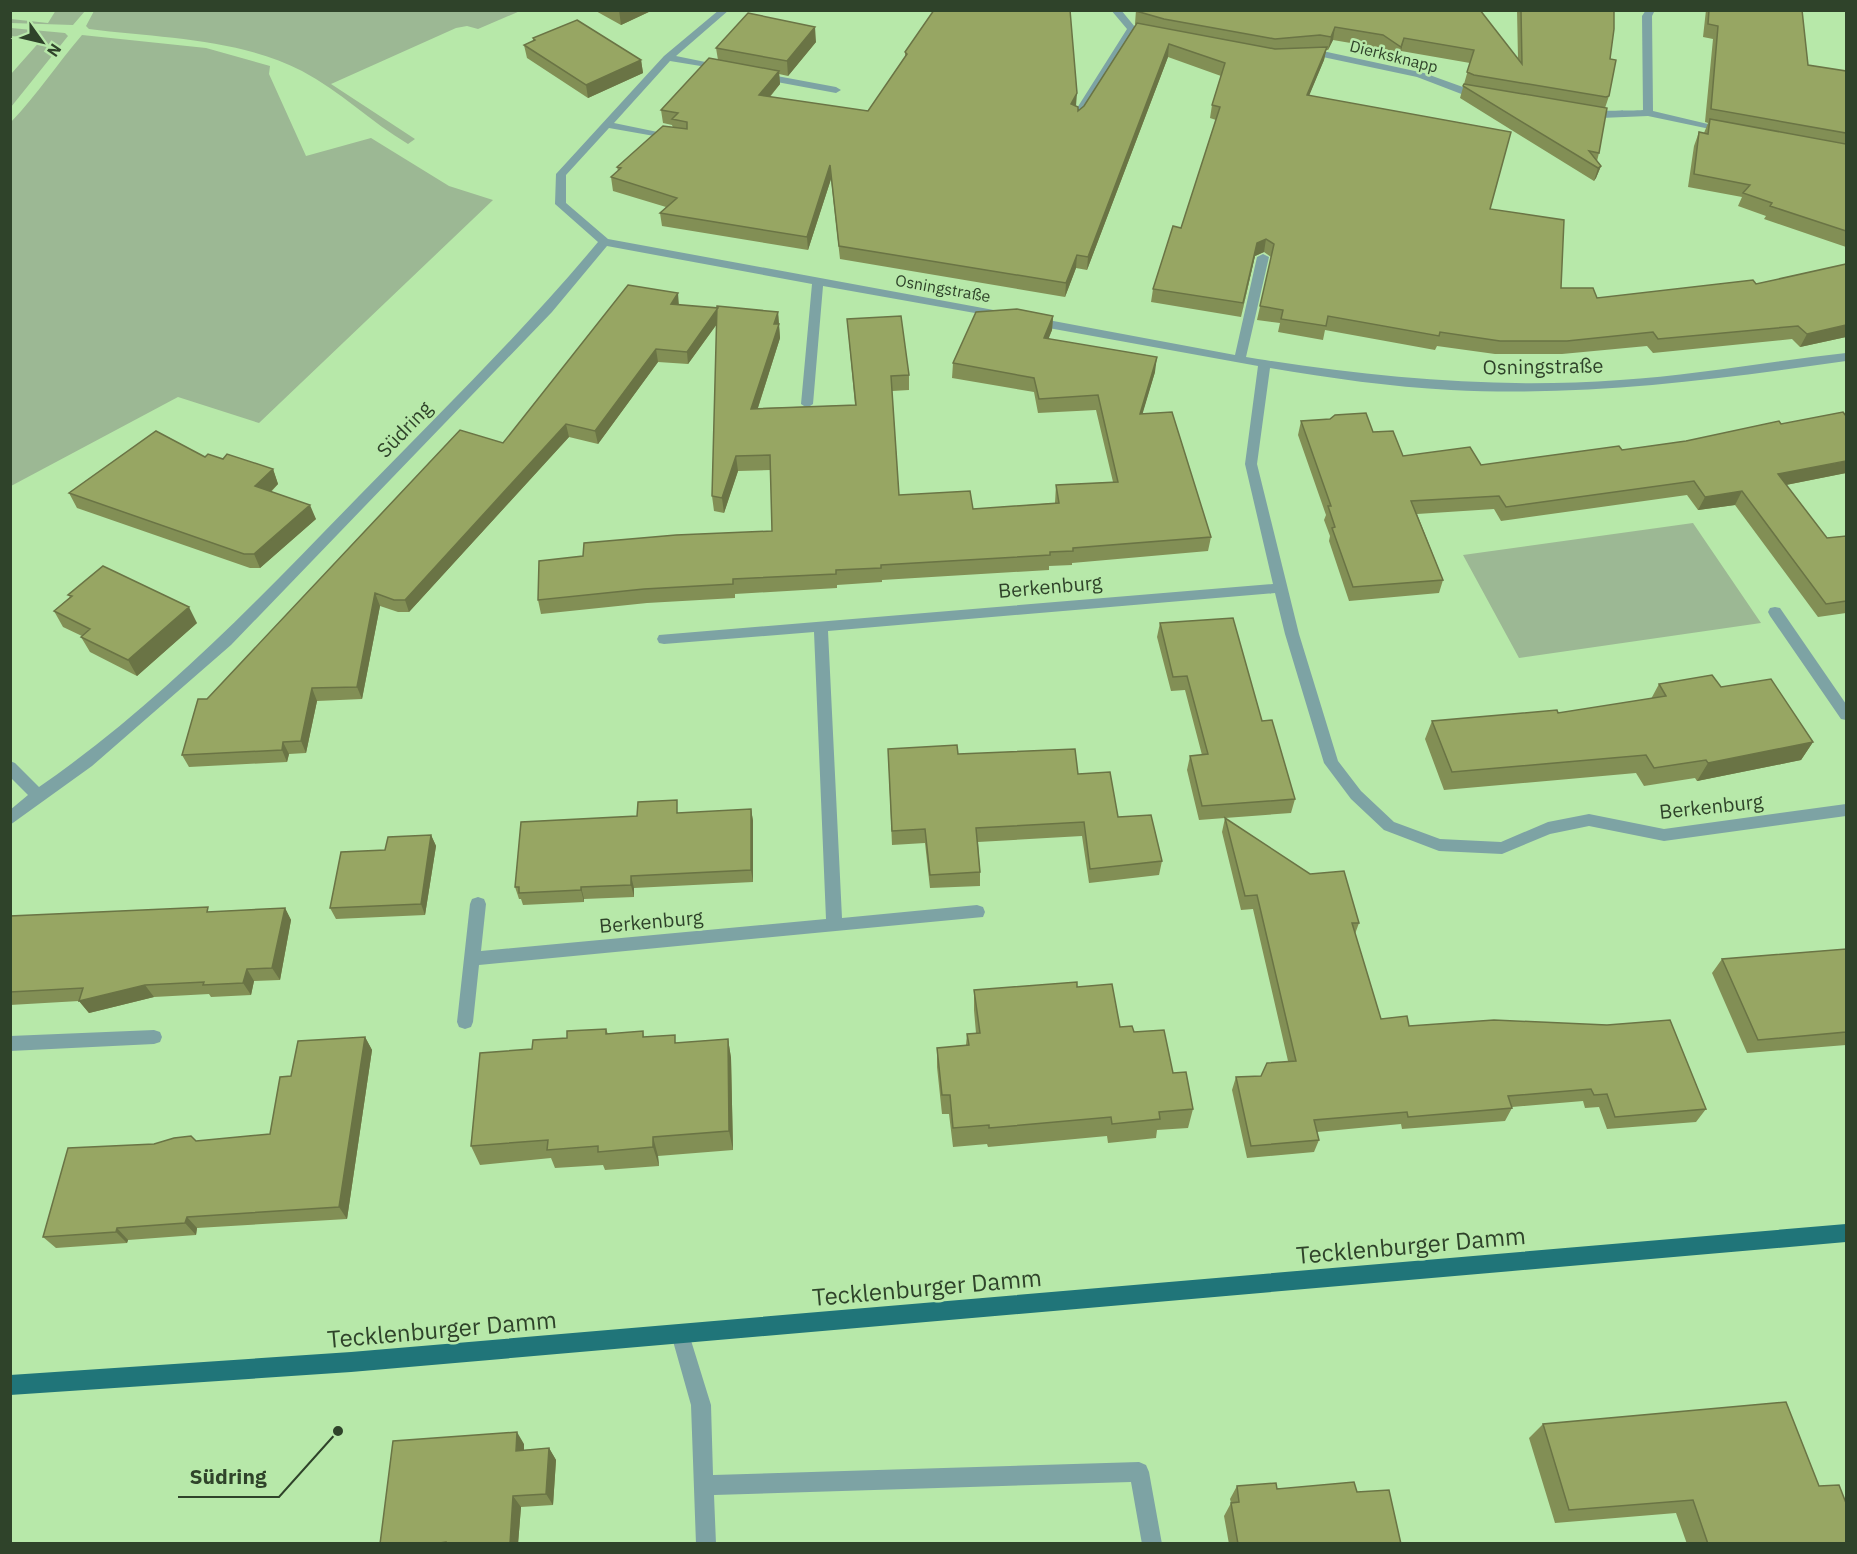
<svg xmlns="http://www.w3.org/2000/svg" width="1857" height="1554" viewBox="0 0 1857 1554" font-family="'IBM Plex Sans',sans-serif">
  <style>
    .green { fill: #9cb894 }
    .lines { fill: none; stroke-linecap: round; stroke-linejoin: round }
    .minor { fill: #7da3a4; fill-rule: evenodd }
    .major { fill: #207579; fill-rule: evenodd }
    .wall { fill: #828f55 }
    .shaded-wall { fill: #6a7445 }
    .building { fill: #97a663; stroke: #6a7445; stroke-width: 1.5 }
    .labels { text-anchor: middle; dominant-baseline: central; stroke-width: 5; stroke-linejoin: round; paint-order: stroke }
    .far-street-label { font-size: 16px; fill: #2f432a; stroke: #b7e8a9 }
    .street-label { font-size: 20px; fill: #2f432a; stroke: #b7e8a9 }
    .near-street-label { font-size: 24px; fill: #2f432a; stroke: #b7e8a9 }
    .leader { fill: none; stroke: #2f432a; stroke-width: 2 }
    .callout-dot { fill: #2f432a; stroke: #b7e8a9; stroke-width: 2 }
    .callout-label { font-size: 21px; text-anchor: middle; font-weight: bold; fill: #2f432a; stroke: #b7e8a9; stroke-width: 5; stroke-linejoin: round; paint-order: stroke }
  </style>
  <rect width="100%" height="100%" fill="#b7e8a9"/>
  <path class="green" d="M56,10L85,11L73,25L11,23V19L48,23Z
    M94,11V10L520,11L478,29L467,26L456,28L331,84L415,139L408,144C371,122 340,91 302,71C238,38 160,38 89,29L86,26Z
    M11,28L65,33L68,36L11,107V74L42,39L11,36Z
    M82,35L206,48L270,66L269,74L306,156L371,138L449,186L493,200L259,423L178,397L11,486V122C37,95 57,64 82,35Z
    M1693,523L1761,623L1519,658L1463,555Z"/>
  <g class="lines">
    <path class="minor" d="M719,10H729L676,56L725,66V70L670,61L614,123L677,136V140L609,128L566,175V203L608,239L999,311L1005,315L1003,318L823,286L813,404L807,408L801,404L812,284L607,246L552,312L231,645L92,766L10,825V810L28,795L10,777V761L15,763L39,787C158,705 258,600 358,497C439,414 523,332 598,242L555,204L556,174L664,56Z
      M1111,10H1121L1135,27L1157,34L1152,37L1135,33L1081,118H1073L1072,116L1127,29Z
      M1646,10H1655L1652,16L1653,111L1729,129V133L1648,116L1601,118L1582,113C1587,110 1632,111 1643,110L1642,16Z
      M1318,50L1424,73L1485,95L1480,98L1464,95L1417,77L1318,56L1306,57L1301,54Z
      M760,73L836,87L841,90L836,93L756,78V74Z
      M1263,254L1269,257L1246,357L1258,359C1380,378 1497,389 1620,380C1696,375 1771,361 1846,353V361C1715,380 1584,397 1451,390C1391,387 1330,378 1270,368L1257,464L1299,634L1338,761L1361,791L1394,822L1440,839L1501,842L1548,822L1589,814L1664,829L1846,804V816L1664,841L1589,826L1550,834L1502,854L1439,851L1384,830L1351,799L1324,763L1285,634L1275,593L828,631L842,918L977,905L983,907L985,912L983,917L479,965L473,1022L471,1027L465,1029L459,1027L457,1022L470,904L472,899L478,897L484,899L486,904L481,951L826,919L814,632L664,644L659,643L657,639L659,635L1273,584L1245,464L1258,366L1032,325L1026,321L1032,317L1235,355L1257,257Z
      M1775,607L1780,608L1846,704V720L1841,719L1770,616L1768,612L1770,608Z
      M154,1030L160,1032L162,1037L160,1042L154,1044L10,1051V1036Z
      M680,1325L687,1327L689,1334L711,1405L713,1475L1139,1462L1146,1465L1149,1472L1162,1544H1142L1131,1482L714,1495L716,1544H696L691,1405L671,1334L673,1327Z"/>
    <path class="major" d="M1846,1224V1242L351,1372L10,1395V1375L351,1352Z"/>
  </g>
  <path class="wall" d="M594,10H653L621,25Z
    M1136,10H1480L1518,59L1517,10H1614L1610,59L1609,96L1605,108L1599,153L1597,161L1601,166L1596,178L1594,181L1460,98L1470,63L1401,51L1398,60L1380,48L1333,40L1328,50H1326L1324,60L1309,95L1490,209L1561,288L1597,298L1756,284L1846,264V337L1800,347L1792,339L1653,353L1647,346L1562,354H1495L1437,346L1435,350L1325,330L1323,340L1278,332L1280,323L1257,320L1271,257L1264,252L1255,256L1241,317L1151,302L1153,289L1181,228L1216,120L1210,118L1212,105L1221,76L1168,57L1087,270L1076,268L1065,297L840,259L831,179L808,250L662,226L660,213L666,207L613,191L611,177L618,171L617,167L673,128L672,125L663,123L661,110L718,60L716,48L816,42L788,76L779,74L780,84L770,97L868,111L905,57V52L1076,106L1078,111L1084,106L1136,24H1135Z
    M1706,10H1802L1808,65L1846,71V247L1764,219L1766,216L1738,206L1742,197L1688,187L1694,146L1699,132L1704,133L1708,123L1705,122L1713,39L1703,37Z
    M533,38L641,60L643,73L588,98L527,58L524,45L533,41Z
    M679,305L778,312L780,338L758,408L855,405L847,319L909,375V390L892,391L899,495L973,509L1055,503L1056,485L1113,482L1096,410L1038,413L1034,392L952,378L953,363L1053,316L1052,330L1048,339L1155,372L1142,414L1211,537L1208,551L1072,563V565L1049,566V570L882,580V582L837,585V588L735,594V598L647,603L541,614L538,600L583,556L772,531L771,470L738,471L724,513L714,511L712,496L717,324L688,364L658,362L598,444L569,437L409,612H398L380,606L362,699L317,701L306,753L289,754L287,762L189,767L182,755L207,699L503,443Z
    M1301,421L1373,432L1403,456L1481,465L1622,450L1686,441L1781,424L1846,473L1786,485L1827,538L1846,536V613L1818,617L1735,505L1698,510L1687,495L1501,521L1494,509L1417,514L1443,580L1439,593L1349,601L1329,541L1330,536L1324,520L1326,515L1298,435Z
    M205,457L223,459L273,469L278,484L271,492L316,519L260,568H250L77,508L69,493Z
    M68,595L197,623L137,676L90,652L81,637L82,636L63,627L54,611L70,597Z
    M1160,623L1262,721L1295,799L1291,813L1225,818L1359,923L1355,934L1381,1019L1409,1026L1706,1109L1696,1122L1607,1129L1599,1107L1585,1108L1583,1101L1512,1107V1108L1505,1121L1402,1129L1401,1124L1317,1132L1319,1140L1314,1152L1247,1158L1232,1090L1236,1077L1261,1076L1288,1061L1253,909L1241,910L1222,832L1225,818L1199,820L1187,770L1190,756L1202,755L1185,690L1171,691L1157,637Z
    M1659,684L1721,687L1813,742L1801,760L1697,781L1695,778L1644,786L1636,773L1444,790L1425,739L1432,721L1558,713L1651,699Z
    M888,749L958,754L1078,774L1118,817L1162,861L1159,875L1089,883L1082,836L978,842L980,872V886L930,888L925,843L892,845Z
    M751,809L753,821V882L634,888V897L584,899V902L523,905L521,899H519L515,887L637,816Z
    M431,835L436,846L425,915L336,919L330,908Z
    M285,908L291,920L280,980L254,981L251,995L211,997L209,994L154,997L89,1013L79,1001L10,1005V916L211,912Z
    M1846,949V1045L1747,1053L1712,973L1722,959Z
    M1077,987L1120,1027L1134,1032L1173,1073L1193,1109L1188,1128L1157,1130L1156,1138L1108,1143L1107,1136L988,1147L987,1144L953,1147L949,1114H942L937,1067V1048L966,1045L967,1034L976,1033L974,1010V990Z
    M606,1029L608,1034L643,1031L644,1037L677,1043L728,1039L731,1058L733,1150L658,1156L659,1166L605,1170L603,1165L555,1168L551,1158L480,1165L471,1146L532,1049L567,1038Z
    M365,1037L372,1050L347,1219L197,1228L196,1235L128,1240L127,1243L56,1248L43,1237L154,1144L196,1141L270,1134L291,1076Z
    M1543,1424L1819,1486L1846,1544H1687L1676,1513L1555,1523L1529,1438Z
    M524,1444V1450L549,1448L556,1460L553,1505L521,1507L518,1544H380Z
    M1237,1486L1357,1492L1401,1544H1229L1224,1516L1231,1503L1230,1499Z"/>
  <path class="shaded-wall" d="M619,10H653L621,25Z
    M815,27L816,42L788,76L787,61Z
    M1335,27L1333,40L1328,50L1331,37Z
    M1404,38L1401,51L1398,60L1401,47Z
    M1169,44L1168,57L1087,270L1088,257Z
    M1327,47L1324,60L1304,108L1307,95Z
    M641,60L643,73L588,98L586,85Z
    M779,71L780,84L760,108L759,95Z
    M1077,93L1076,106L1071,104Z
    M830,165L831,179L808,250L807,237Z
    M1601,166L1596,178L1594,181L1598,168Z
    M1266,239L1264,252L1255,256L1241,317L1257,243Z
    M1077,255L1076,268L1065,297L1066,283Z
    M678,293L679,306L671,304Z
    M718,308L719,321L688,364L687,352Z
    M778,312L780,338L753,423L751,409Z
    M1053,316L1052,330L1043,353L1044,338Z
    M1846,325V337L1800,347L1807,334Z
    M656,349L658,362L598,444L595,431Z
    M1157,357L1155,372L1138,429L1140,414Z
    M566,424L569,437L409,612L405,600Z
    M736,456L738,471L724,513L722,498Z
    M1846,461V473L1771,488L1778,474Z
    M273,469L278,484L261,501L255,486Z
    M1742,491L1735,505L1698,510L1705,497Z
    M310,505L316,519L260,568L254,554Z
    M375,593L380,606L362,699L357,687Z
    M189,607L197,623L137,676L128,660Z
    M312,688L317,701L306,753L301,741Z
    M283,742L289,754L287,762L282,750Z
    M1813,742L1801,760L1697,781L1708,763Z
    M751,809L753,821V882L751,870Z
    M431,835L436,846L425,915L421,904Z
    M631,876L634,888V897L631,885Z
    M581,887L584,899V902L581,890Z
    M285,908L291,920L280,980L272,968Z
    M247,969L254,981L251,995L243,983Z
    M145,985L154,997L89,1013L79,1001Z
    M365,1037L372,1050L347,1219L339,1207Z
    M728,1039L731,1058L733,1150L729,1131Z
    M653,1137L658,1156L659,1166L653,1147Z
    M187,1217L197,1228L196,1235L185,1223Z
    M117,1228L128,1240L127,1243L116,1232Z
    M517,1432L524,1444V1462L516,1451Z
    M549,1448L556,1460L553,1505L546,1494Z
    M513,1496L521,1507L518,1544H510Z"/>
  <path class="building" d="M934,10H1070L1077,93L1071,104L1078,107V111L1084,106L1137,23L1275,49L1327,47L1307,95L1511,132L1490,209L1564,220L1561,288H1593L1597,298L1753,280L1756,284L1846,264V325L1807,334L1798,326L1658,339L1653,332L1567,341H1500L1440,332L1439,336L1328,316L1326,326L1281,319L1283,310L1260,306L1274,244L1266,239L1257,243L1243,303L1153,289L1173,226L1181,228L1220,107L1212,105L1225,63L1169,44L1088,257L1077,255L1066,283L839,246L830,165L807,237L660,213L677,198L611,177L621,168L617,167L663,126L687,129V122L672,119L678,113L661,110L709,58L779,71L759,95L868,111L907,54L905,52Z
    M1480,10L1522,64L1521,10H1614V29L1610,59L1616,60L1609,96L1606,97L1474,75L1467,72L1474,50L1404,38L1401,47L1383,35L1335,27L1331,37L1320,35L1275,39L1164,19L1136,11Z
    M1709,10H1802L1808,65L1846,71V133L1711,109L1718,26L1708,24Z
    M748,13L815,27L787,61L716,48Z
    M577,20L641,60L586,85L524,45L535,40L533,38Z
    M1464,84L1607,108L1599,153L1589,151L1601,166L1598,168L1463,86Z
    M1710,119L1846,144V231L1770,206L1772,203L1743,193L1750,185L1694,174L1699,132L1708,134Z
    M628,285L678,293L671,304L718,308L687,352L656,349L595,431L566,424L405,600H394L375,593L357,687L312,688L301,741L283,742L282,750L182,755L198,699H207L460,430L503,443Z
    M717,306L778,312L774,324H779L751,409L856,405L847,319L901,316L909,375L891,376L899,495L970,491L973,509L1059,503L1056,485L1118,482L1098,395L1039,399L1034,378L953,363L976,312L1017,309L1053,316L1044,338L1157,357L1140,414L1172,412L1211,537L1073,548V551L1050,552V555L881,565V568L836,570V574L733,579V584L644,589L538,600L539,561L583,556L584,543L676,535L772,531L770,455L736,456L722,498L712,496Z
    M1843,412L1846,416V461L1778,474L1827,538L1846,536V601L1826,604L1742,491L1705,497L1694,481L1506,507L1499,496L1411,501L1443,580L1353,587L1332,528L1335,527L1328,506H1331L1301,421L1330,419L1335,415L1366,413L1373,432L1393,431L1403,456L1470,447L1481,465L1619,446L1622,450L1686,441L1779,421L1781,424Z
    M156,431L205,457L208,454L223,459L227,454L273,469L255,486L310,505L254,554H244L69,493Z
    M103,566L189,607L128,660L81,637L90,629L54,611L72,596L68,595Z
    M1233,618L1262,721L1272,720L1295,799L1202,806L1190,756L1208,754L1187,676L1173,677L1160,623Z
    M1712,675L1721,687L1771,679L1813,742L1708,763L1706,760L1654,768L1646,755L1452,772L1432,721L1557,710L1558,713L1666,696L1659,684Z
    M957,745L958,754L1075,749L1078,774L1110,772L1118,817L1151,815L1162,861L1090,869L1084,822L976,828L980,872L930,875L925,829L892,831L888,749Z
    M677,800V813L751,809V870L631,876V885L581,887V890L519,893V887H515L521,822L637,816L638,802Z
    M1225,818L1310,874L1344,871L1359,923H1352L1381,1019L1407,1016L1409,1026L1494,1020L1607,1025L1670,1020L1706,1109L1615,1117L1607,1094L1594,1095L1591,1089L1508,1096L1512,1108L1408,1117L1407,1112L1314,1120L1319,1140L1251,1146L1236,1077L1261,1076L1267,1063L1296,1061L1257,895L1245,896Z
    M431,835L421,904L330,908L341,852L385,850L388,837Z
    M208,907L207,912L285,908L272,968L247,969L243,983L203,985L204,982L145,985L79,1001L83,988L10,992V916Z
    M1846,949V1032L1758,1040L1722,959Z
    M1077,982V987L1112,984L1120,1027L1132,1026L1134,1032L1164,1030L1173,1073L1186,1072L1193,1109L1159,1112L1160,1119L1112,1124L1111,1117L989,1128V1125L953,1128L950,1095H942L937,1048L969,1045L967,1034L980,1033L974,990Z
    M606,1029V1034L643,1031V1037L675,1035V1043L728,1039L729,1131L653,1137V1147L598,1152V1146L547,1150L548,1140L471,1146L480,1053L532,1049L533,1040L567,1038V1031Z
    M365,1037L339,1207L187,1217L185,1223L117,1228L116,1232L43,1237L68,1148L154,1144L174,1138L191,1136L196,1141L270,1134L280,1077L291,1076L298,1041Z
    M1786,1402L1819,1486L1839,1485L1846,1503V1544H1708L1693,1500L1569,1510L1543,1424Z
    M517,1432L516,1451L549,1448L546,1494L513,1496L510,1544H446V1542L432,1544H380L393,1441Z
    M1354,1482L1357,1492L1389,1490L1401,1544H1238L1231,1503L1239,1502L1237,1486L1276,1483L1277,1489Z"/>
  <g class="labels">
    <g class="far-street-label">
      <text transform="translate(1394 56) rotate(14)">Dierksknapp</text>
      <text transform="translate(943 288) rotate(10)">Osningstraße</text>
    </g>
    <g class="street-label">
      <text transform="translate(1543 366) rotate(-1)">Osningstraße</text>
      <text transform="translate(404 429) rotate(-46)">Südring</text>
      <text transform="translate(1050 586) rotate(-5)">Berkenburg</text>
      <text transform="translate(1711 806) rotate(-6)">Berkenburg</text>
      <text transform="translate(651 921) rotate(-5)">Berkenburg</text>
    </g>
    <g class="near-street-label">
      <text transform="translate(1411 1245) rotate(-5)">Tecklenburger Damm</text>
      <text transform="translate(927 1287) rotate(-5)">Tecklenburger Damm</text>
      <text transform="translate(442 1329) rotate(-5)">Tecklenburger Damm</text>
    </g>
  </g>
  <path class="leader" d="M338 1431L279 1497H178"/>
  <circle class="callout-dot" cx="338" cy="1431" r="6"/>
  <g class="callout-label">
    <text x="228" y="1484">Südring</text>
  </g>
  <rect width="1857" height="1554" fill="none" stroke="#2f432a" stroke-width="24"/>
  <g transform="translate(42 42) rotate(124)" stroke="#b7e8a9" stroke-width="4.5" paint-order="stroke">
  <path d="M0-4.5L10 22L0 15L-10 22Z" fill="#2f432a"/>
  <text y="-9" font-size="16" font-weight="bold" text-anchor="middle" fill="#2f432a">N</text>
  </g>
</svg>
